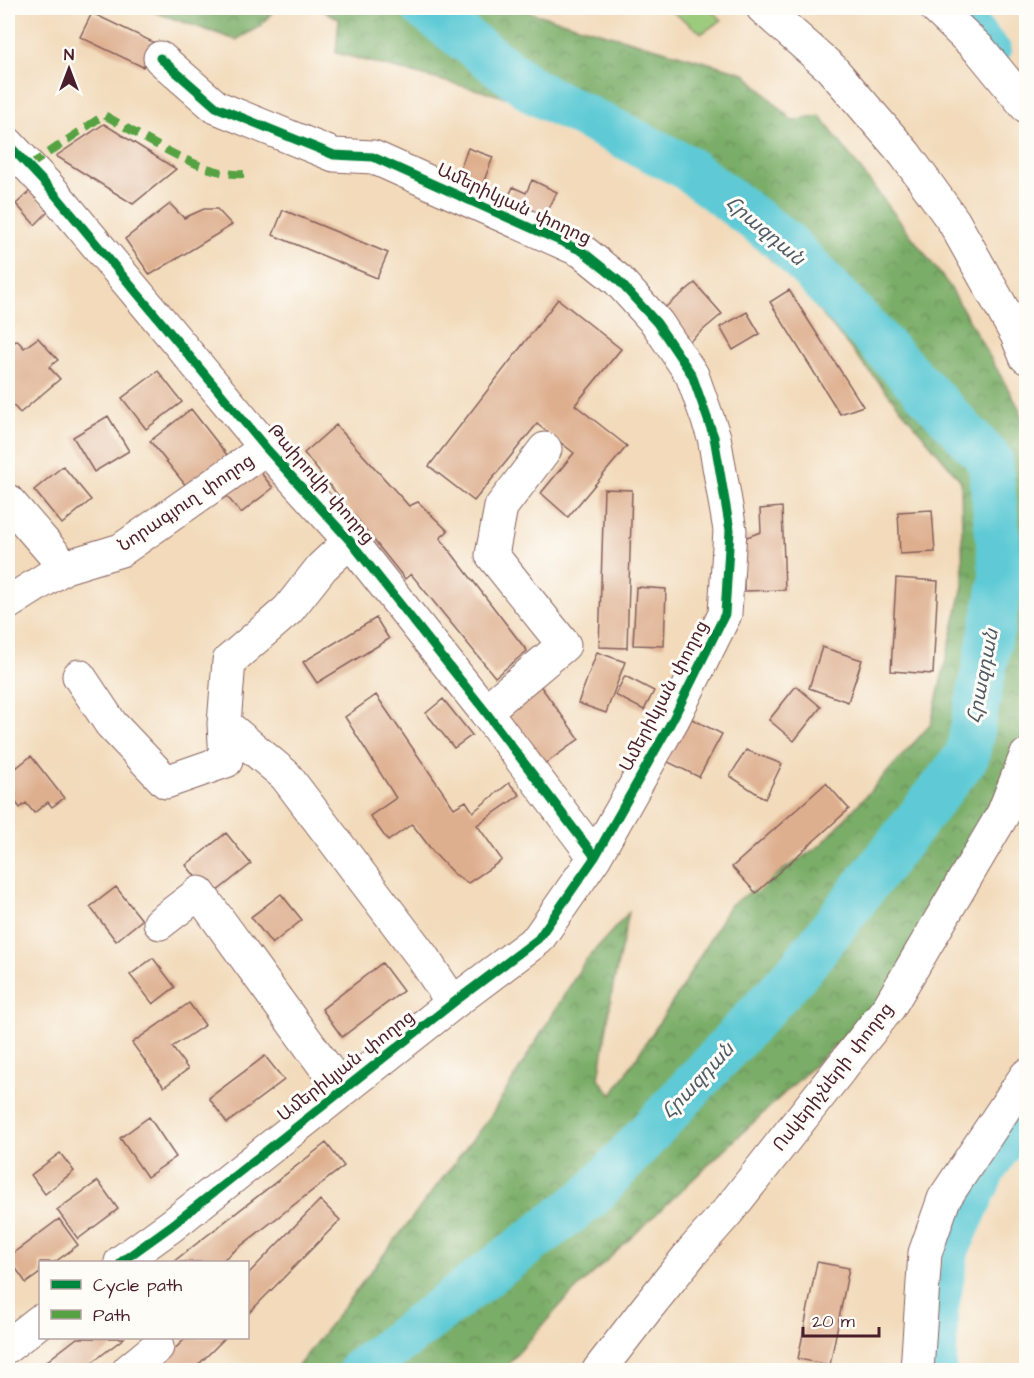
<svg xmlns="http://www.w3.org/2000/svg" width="1034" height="1378" viewBox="0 0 1034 1378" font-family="'Architects Daughter','Noto Sans Armenian',sans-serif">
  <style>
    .grass { fill: #98c978; stroke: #717452; stroke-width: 1.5 }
    .forest { fill: url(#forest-crowns); stroke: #62664a; stroke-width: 1.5 }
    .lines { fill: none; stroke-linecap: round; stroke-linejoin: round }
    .canal { stroke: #5ecad5; stroke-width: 27 }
    .river { stroke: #5ecad5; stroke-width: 45 }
    .building { fill: #deaf8e }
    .minor-casing { stroke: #85605d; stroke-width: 35 }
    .minor { stroke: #fff; stroke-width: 33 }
    .quiet { stroke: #56a243; stroke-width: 8; stroke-dasharray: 15 8; stroke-linecap: butt }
    .cycleway-casing { stroke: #fdfcf7; stroke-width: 13 }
    .cycleway { stroke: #00873e; stroke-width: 9 }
    .labels { text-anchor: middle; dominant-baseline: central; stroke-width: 6; stroke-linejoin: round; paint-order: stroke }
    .street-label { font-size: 18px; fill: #4a1f2b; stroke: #fdfcf7 }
    .water-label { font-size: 20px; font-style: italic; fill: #515b66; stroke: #fdfcf7 }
  </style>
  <defs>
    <pattern id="forest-crowns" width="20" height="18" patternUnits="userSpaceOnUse" patternTransform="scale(1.5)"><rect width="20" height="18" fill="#7aad68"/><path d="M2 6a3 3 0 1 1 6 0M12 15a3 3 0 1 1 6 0" fill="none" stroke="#668c56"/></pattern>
  </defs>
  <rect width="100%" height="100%" fill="#fdfcf7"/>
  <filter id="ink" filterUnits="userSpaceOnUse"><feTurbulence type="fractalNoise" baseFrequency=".0167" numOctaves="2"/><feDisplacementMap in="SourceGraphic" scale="12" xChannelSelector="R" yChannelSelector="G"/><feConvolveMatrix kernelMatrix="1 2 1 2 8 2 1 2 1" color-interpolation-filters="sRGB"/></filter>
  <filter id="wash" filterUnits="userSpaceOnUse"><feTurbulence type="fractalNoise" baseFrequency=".008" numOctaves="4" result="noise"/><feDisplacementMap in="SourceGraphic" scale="24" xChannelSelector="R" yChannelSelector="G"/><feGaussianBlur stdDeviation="1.35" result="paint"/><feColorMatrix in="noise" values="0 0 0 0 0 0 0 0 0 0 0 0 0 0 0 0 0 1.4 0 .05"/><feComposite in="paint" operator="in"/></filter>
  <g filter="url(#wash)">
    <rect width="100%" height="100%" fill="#f2daba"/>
    <path class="grass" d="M667,8H709L722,20L702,33Z"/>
    <path class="forest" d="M142,8H276L259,27L236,40Z
      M318,8H515L744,73L793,121L820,116L950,287L1019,408L1026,439V725L996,807L884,999L565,1300L503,1370H295L492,1114L585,961L629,912L613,986L599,1079L612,1095L681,989L729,906L822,844L931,724L963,586L961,481L796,283L680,175L524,102L336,53L339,19Z"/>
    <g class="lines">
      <path class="canal" d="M962,8L998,50
        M943,1370L945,1311L956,1251L992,1173L1026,1120"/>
      <path class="river" d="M361,1370L591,1196L800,969L967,756L1002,577L990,460L785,242L684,166L535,92L424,8"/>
    </g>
    <g id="blocks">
      <path class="building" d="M92,13L155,43L143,67L80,37Z
        M104,124L176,169L133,204L56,156Z
        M468,148L493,157L479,194L454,185Z
        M532,180L557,192L544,219L504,207L513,187L526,193Z
        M31,190L49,211L35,225L16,204Z
        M170,204L184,218L204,209H217L232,225L150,275L125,239Z
        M283,210L388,253L377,278L273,235Z
        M695,283L722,314L690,341L663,309Z
        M789,290L863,406L840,414L770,302Z
        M558,299L621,349L575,405L627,446L568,517L541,493L574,453L537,424L474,501L429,466Z
        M747,312L760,334L733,350L720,327Z
        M38,338L58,360L49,367L60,379L20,413L11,403L8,406V348L17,340L24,348Z
        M158,371L182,402L146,429L122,398Z
        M191,409L227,455L187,487L150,441Z
        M108,416L129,451L94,472L73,437Z
        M336,425L409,506L418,502L448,531L440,538L527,651L495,677L411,574L405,579L304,453Z
        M63,466L91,500L62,524L34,490Z
        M256,467L273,488L241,513L224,493Z
        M604,489L632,490L627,648L599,647Z
        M782,507L785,590L744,591V538L761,532L760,509Z
        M932,510L935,552L900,554L898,512Z
        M896,578L938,581L933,674L891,671Z
        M636,587L666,589L664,646L633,645Z
        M376,618L389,639L317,683L303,662Z
        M822,647L862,660L848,702L809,688Z
        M597,652L625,662L606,713L578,703Z
        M625,676L654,691L644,710L615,695Z
        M539,684L579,739L542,766L501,713Z
        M796,686L821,707L794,741L769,720Z
        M376,695L454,808L466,801L473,812L509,783L520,795L477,825L502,860L468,883L453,873L434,853L412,824L388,841L370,816L396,798L345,717Z
        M443,699L472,735L454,748L426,713Z
        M688,717L722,734L699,777L666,761Z
        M746,750L782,764L765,799L730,776Z
        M31,756L64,798L52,807L48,802L34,813L26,803L20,808L8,792V767L13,764L16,768Z
        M826,783L849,809L756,893L732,867Z
        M226,833L251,864L211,896L186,865Z
        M116,887L142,920L116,941L90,907Z
        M281,894L302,920L272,944L251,917Z
        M153,958L175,987L153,1004L130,975Z
        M382,963L403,991L342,1037L322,1009Z
        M189,1003L205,1025L172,1047L188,1069L164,1087L132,1043Z
        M265,1056L284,1080L227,1123L209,1098Z
        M149,1117L176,1157L147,1177L120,1138Z
        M326,1143L344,1166L220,1262H173Z
        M60,1153L74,1171L45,1194L31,1175Z
        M98,1181L118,1209L78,1239L57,1210Z
        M320,1200L340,1220L248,1314V1274Z
        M59,1219L78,1245L55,1262H40V1273L26,1283L8,1257Z
        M817,1262L849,1268L830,1365L798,1359Z
        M77,1338H124L82,1370H55L47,1361Z
        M186,1338H225L193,1370H153Z"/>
    </g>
  </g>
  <g filter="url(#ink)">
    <use href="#blocks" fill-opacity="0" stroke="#85605d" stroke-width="1.5"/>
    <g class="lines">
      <g class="minor-casing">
        <path id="minor" d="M763,8L831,68L905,154L954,222L1017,335L1026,357
          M936,8L981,51L1026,106
          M8,144L53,192L266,448L350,541L485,711L595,857
          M8,501L65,567
          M350,541L322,567L288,610L229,661L224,724L285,775L421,955L453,1003
          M8,603L65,567L121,550L266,448
          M79,676L111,724L166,782L226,761L224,724
          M485,711L564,645L492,555L501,507L545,449
          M160,923L199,893L342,1090
          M121,1262L171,1226L453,1003L538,939L595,857L673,719L725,614L730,530L714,437L692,375L657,323L618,280L582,251L373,157L334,155L216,107L160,58
          M8,1346L40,1321
          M129,1370L157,1347
          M599,1370L647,1308L692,1252L729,1210L889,1007L1003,814L1026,756
          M917,1370L925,1253L944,1199L1026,1076"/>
      </g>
      <use href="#minor" class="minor"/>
      <path class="quiet" d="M29,166L104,115C141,135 202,177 244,174"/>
      <g class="cycleway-casing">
        <path id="cycleway" d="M8,144L53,192L266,448L350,541L485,711L595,857
          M121,1262L171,1226L453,1003L538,939L595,857L673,719L725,614L730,530L714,437L692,375L657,323L618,280L582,251L373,157L334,155L216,107L160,58"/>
      </g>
      <use href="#cycleway" class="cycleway"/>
    </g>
  </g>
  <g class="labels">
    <g class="street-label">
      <text transform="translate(514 204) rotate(25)">Ամերիկյան փողոց</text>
      <text transform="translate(321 484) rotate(49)">Թաիրովի փողոց</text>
      <text transform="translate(186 503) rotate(-34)">Նորագյուղ փողոց</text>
      <text transform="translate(664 696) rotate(-62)">Ամերիկյան փողոց</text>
      <text transform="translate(346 1066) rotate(-38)">Ամերիկյան փողոց</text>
      <text transform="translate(833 1077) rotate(-52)">Ոսկերիչների փողոց</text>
    </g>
    <g class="water-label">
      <text transform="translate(765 231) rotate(40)">Հրազդան</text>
      <text transform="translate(983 676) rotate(-79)">Հրազդան</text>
      <text transform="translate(698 1081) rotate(-47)">Հրազդան</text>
    </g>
  </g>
  <rect width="1034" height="1378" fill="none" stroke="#fdfcf7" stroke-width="30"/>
  <rect x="39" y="1261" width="210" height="78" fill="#fdfcf7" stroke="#b5a4a5" stroke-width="1.5"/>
  <rect x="51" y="1280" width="30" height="9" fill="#00873e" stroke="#b5a4a5" stroke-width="1.5"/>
  <text x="93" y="1291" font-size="18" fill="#4a1f2b">Cycle path</text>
  <rect x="51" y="1310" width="30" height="9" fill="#56a243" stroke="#b5a4a5" stroke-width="1.5"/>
  <text x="93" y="1321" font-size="18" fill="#4a1f2b">Path</text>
  <g transform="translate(69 69)" stroke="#fdfcf7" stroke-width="4.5" paint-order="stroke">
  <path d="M0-4.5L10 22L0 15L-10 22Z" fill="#4a1f2b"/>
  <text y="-9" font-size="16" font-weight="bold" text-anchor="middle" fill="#4a1f2b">N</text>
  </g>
  <path d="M803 1327v9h76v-9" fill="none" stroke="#4a1f2b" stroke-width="3"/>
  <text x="812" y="1327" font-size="18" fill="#4a1f2b" stroke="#fdfcf7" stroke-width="4.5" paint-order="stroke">20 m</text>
</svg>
